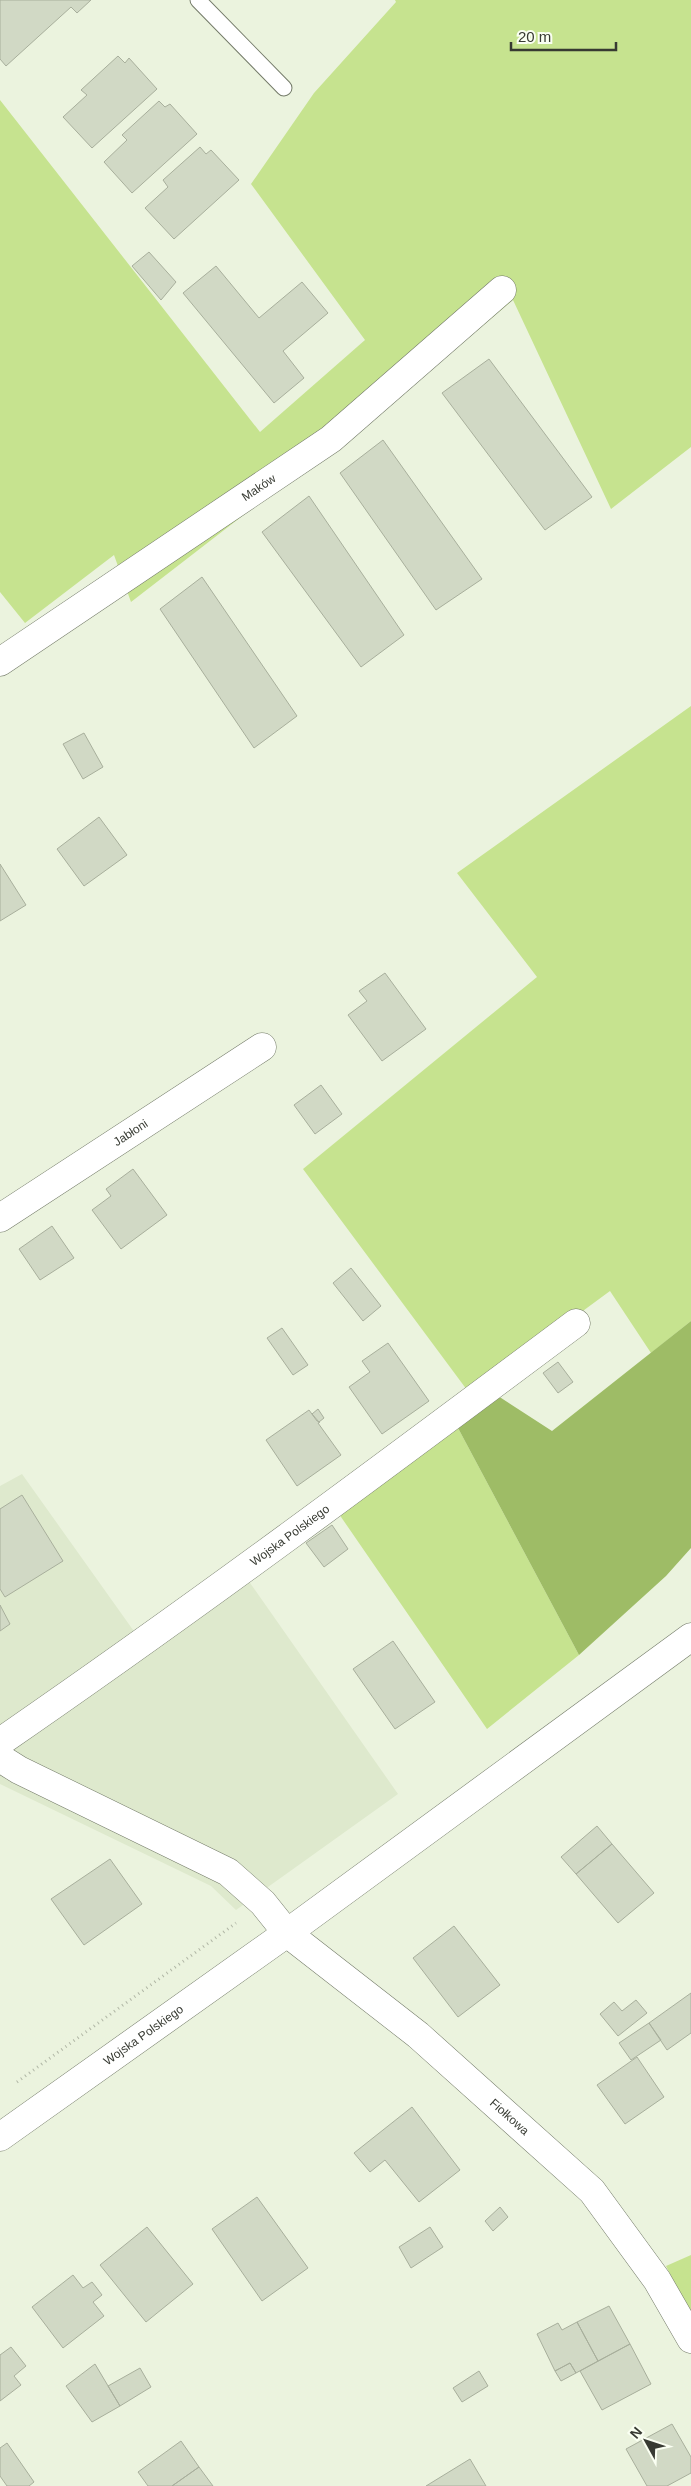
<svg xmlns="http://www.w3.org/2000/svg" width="691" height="2486" viewBox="0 0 691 2486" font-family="Helvetica,sans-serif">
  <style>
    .built { fill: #dee9cd }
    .green { fill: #c6e38f }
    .forest { fill: #9ebc66 }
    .building { fill: #d1d9c5; stroke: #a8af9c }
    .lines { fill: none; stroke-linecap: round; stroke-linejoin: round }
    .lane-casing { stroke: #747b69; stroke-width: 17 }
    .street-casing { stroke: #747b69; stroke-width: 29 }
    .secondary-casing { stroke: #747b69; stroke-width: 29 }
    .path { stroke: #b0b6a5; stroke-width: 3; stroke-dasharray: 1 4; stroke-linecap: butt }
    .lane { stroke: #fff; stroke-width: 15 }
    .street { stroke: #fff; stroke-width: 28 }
    .secondary { stroke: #fff; stroke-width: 28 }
    .labels { text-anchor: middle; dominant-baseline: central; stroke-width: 4; stroke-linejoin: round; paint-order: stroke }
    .street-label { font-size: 12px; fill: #373a32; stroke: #fafff2 }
  </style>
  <rect width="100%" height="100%" fill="#ebf3de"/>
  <path class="built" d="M22,1474L148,1651L248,1580L398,1794L236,1910L211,1886L0,1784V1486Z"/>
  <path class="green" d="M395,0H691V447L611,509L513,300L426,374L131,602L114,555L25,623L0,592V100L260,432L365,340L251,184L314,93L396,2Z
    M691,706V1321L651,1353L610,1291L470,1394L303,1169L537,977L457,873Z
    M458,1428L579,1655L487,1729L339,1514Z
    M691,2255V2316L666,2266Z"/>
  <path class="forest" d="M691,1321V1548L666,1576L579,1655L458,1428L498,1396L552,1431Z"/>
  <path class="building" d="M0,0H91L77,13L71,7L6,66L0,59Z
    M118,56L125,63L129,58L157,89L92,148L63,117L87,95L81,90Z
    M159,101L165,107L170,104L197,134L132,193L104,162L127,140L122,135Z
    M200,147L206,154L211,150L239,180L174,239L145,208L168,187L163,180Z
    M149,252L176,282L161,300L132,266Z
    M216,266L259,318L302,282L328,313L283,351L304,378L274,403L183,293Z
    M489,359L592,497L545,530L442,393Z
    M383,440L482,579L436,610L340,473Z
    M309,496L404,635L361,667L262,532Z
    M202,577L297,716L254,748L160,609Z
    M84,733L103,767L83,779L63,744Z
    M99,817L127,855L84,886L57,849Z
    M0,864L26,905L0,921Z
    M385,973L426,1029L382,1061L348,1015L367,1001L359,991Z
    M321,1085L342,1114L315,1134L294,1105Z
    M133,1169L167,1215L121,1249L92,1210L111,1196L106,1189Z
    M52,1226L74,1258L40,1280L19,1249Z
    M351,1268L381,1306L363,1321L333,1283Z
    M282,1328L308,1365L293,1375L267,1338Z
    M388,1343L429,1401L382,1434L349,1387L370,1372L362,1361Z
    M558,1362L573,1382L558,1393L543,1373Z
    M318,1409L324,1418L319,1422L312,1414Z
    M309,1410L317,1421L320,1422L318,1423L341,1455L297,1486L266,1440Z
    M22,1495L63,1561L5,1597L0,1589V1509Z
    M332,1525L348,1549L324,1567L306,1543Z
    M0,1605L10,1624L0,1631Z
    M393,1641L435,1702L395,1729L353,1669Z
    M597,1826L612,1844L576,1874L561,1857Z
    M612,1844L654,1893L618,1923L576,1874Z
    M110,1859L142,1904L84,1945L51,1899Z
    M454,1926L500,1985L458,2017L413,1958Z
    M691,1993V2033L667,2050L649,2023Z
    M636,2000L647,2013L618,2036L600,2014L614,2002L622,2011Z
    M649,2023L661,2040L631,2060L619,2043Z
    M637,2057L664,2097L625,2124L597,2085Z
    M412,2107L460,2170L419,2202L385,2160L370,2172L354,2153Z
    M257,2197L308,2268L262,2301L212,2229Z
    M500,2207L508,2217L493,2231L485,2221Z
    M147,2227L193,2284L146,2322L100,2265Z
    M430,2227L443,2247L411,2268L399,2247Z
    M73,2275L83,2288L92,2282L96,2287L102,2295L93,2302L104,2316L63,2348L32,2307Z
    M609,2306L630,2344L598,2361L577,2322Z
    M577,2322L598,2361L576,2373L570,2363L555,2371L537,2334L558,2323L562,2330Z
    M630,2344L651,2384L602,2410L580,2371Z
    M11,2347L26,2366L14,2376L21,2385L0,2401V2355Z
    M570,2363L576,2373L561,2381L555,2371Z
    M95,2364L120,2406L92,2422L66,2386Z
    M140,2368L151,2387L120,2406L108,2386Z
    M479,2371L488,2386L462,2402L453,2388Z
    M672,2424L691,2457V2473L667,2486H647L626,2449Z
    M181,2441L199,2467L172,2486H148L138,2472Z
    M7,2443L34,2482L29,2486H7L0,2476V2448Z
    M470,2459L486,2486H426Z
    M199,2467L213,2486H172Z"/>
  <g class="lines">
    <g class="lane-casing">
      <path id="lane" d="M198,0L284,88"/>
    </g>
    <g class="street-casing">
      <g id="street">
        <path id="s1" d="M0,662L331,439L502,290"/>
        <path id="s2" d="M0,1218L262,1047"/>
        <path id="s3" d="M0,1742C196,1607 386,1465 576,1323"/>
        <path id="s4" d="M0,1758L19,1770L228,1872L263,1903L287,1933L418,2035L592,2191L657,2280L691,2339"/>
      </g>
    </g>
    <g class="secondary-casing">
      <g id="secondary">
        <path id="s5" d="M0,2137L287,1933L691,1637"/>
      </g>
    </g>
    <path class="path" d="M17,2082L236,1923"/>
    <use href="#lane" class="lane"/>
    <use href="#street" class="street"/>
    <use href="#secondary" class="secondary"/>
  </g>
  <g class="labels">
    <g class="street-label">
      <text stroke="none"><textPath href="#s1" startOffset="312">Maków</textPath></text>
      <text stroke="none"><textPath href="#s2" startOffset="156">Jabłoni</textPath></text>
      <text stroke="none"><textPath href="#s3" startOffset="356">Wojska Polskiego</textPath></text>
      <text stroke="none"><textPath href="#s5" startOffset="176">Wojska Polskiego</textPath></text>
      <text stroke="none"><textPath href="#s4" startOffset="629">Fiołkowa</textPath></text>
    </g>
  </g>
  <g transform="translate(646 2441) rotate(310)" stroke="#fafff2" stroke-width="4" paint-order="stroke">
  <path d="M0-4L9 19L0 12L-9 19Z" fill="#373a32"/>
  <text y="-8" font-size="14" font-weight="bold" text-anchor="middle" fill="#373a32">N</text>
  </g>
  <path d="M511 42v8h105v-8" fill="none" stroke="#373a32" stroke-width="2.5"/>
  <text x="518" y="42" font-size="15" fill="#373a32" stroke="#fafff2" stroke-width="4" paint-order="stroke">20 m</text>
</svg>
